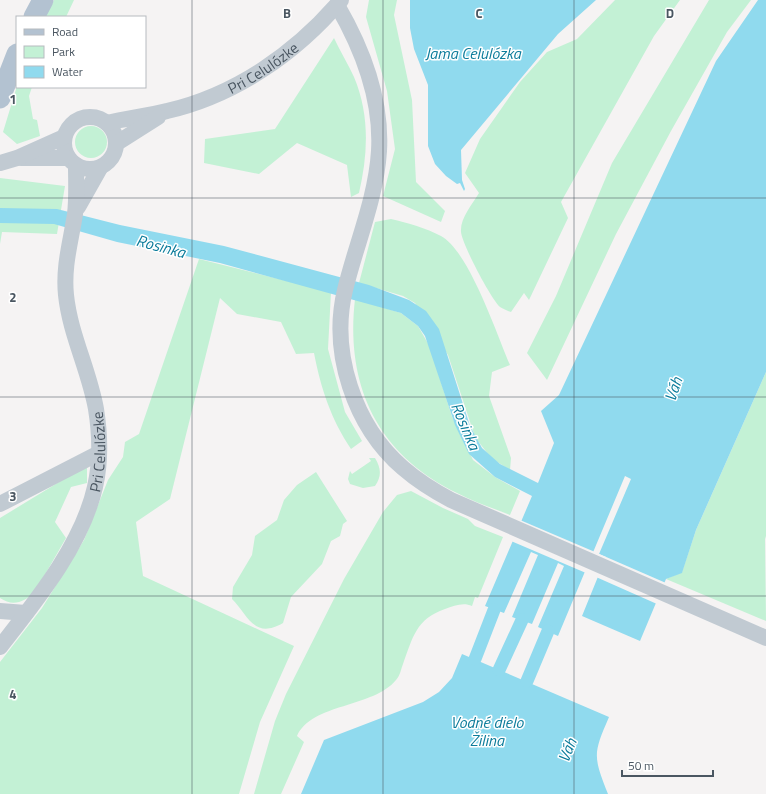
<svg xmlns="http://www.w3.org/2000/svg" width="766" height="794" viewBox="0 0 766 794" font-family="'Titillium Web',sans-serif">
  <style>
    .green { fill: #c3f1d5 }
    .water { fill: #90daee }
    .pier { fill: #f5f3f3 }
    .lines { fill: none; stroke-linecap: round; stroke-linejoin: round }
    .canal { stroke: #90daee; stroke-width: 13 }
    .minor { stroke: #c1cad2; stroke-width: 16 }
    .major { stroke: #b3c2d1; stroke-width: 21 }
    .grid { fill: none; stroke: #4a5661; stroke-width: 1; stroke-opacity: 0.55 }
    .labels { text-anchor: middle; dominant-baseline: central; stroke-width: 3; stroke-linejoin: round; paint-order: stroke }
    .street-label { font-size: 15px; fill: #4a5661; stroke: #fff }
    .water-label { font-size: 16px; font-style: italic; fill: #0c7c9b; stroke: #fff }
    .grid-label { font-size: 13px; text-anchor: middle; font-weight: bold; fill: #4a5661; stroke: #fff; stroke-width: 3; stroke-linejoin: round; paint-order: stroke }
  </style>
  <rect width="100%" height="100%" fill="#f5f3f3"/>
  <path class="green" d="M54,0H74L66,17H45Z
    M369,0H397L394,15L412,100L416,182L445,211L441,222L383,196L395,149L387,91L366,17Z
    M615,0H680L654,36L561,202L568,218L529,300L524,293L511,312C508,311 503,309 500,307C491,299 462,244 461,232C460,218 472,205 479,193L465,173L480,139L520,82L547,52L577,39Z
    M709,0H751L727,32L671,131L616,234L547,380L527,353L556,296L612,163Z
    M334,38C340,51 348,64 354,77C370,115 368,154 359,193L351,197L347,165L297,143L259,174L204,163L205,139L275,129Z
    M17,86V87H32L29,96L33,119L37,120L40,136L17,144L3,132Z
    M75 142a16 16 0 1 1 32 0a16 16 0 1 1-32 0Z
    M0,178L65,186L57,234L2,232L0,244Z
    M391,219C408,223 426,228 441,236C469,251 497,335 510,365L492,372L489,396L511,458L510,470L491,458L475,437L448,355L415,303L403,296L359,283L375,222Z
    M199,259L331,292L328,349L345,412L362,441L351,449C331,419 321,389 314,353L296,354L281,322L237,314L220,298L170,499L136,522L143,576L294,646L260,722L239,794H0V662L42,608L84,540L108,480L123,457L125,442L139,434Z
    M355,299L401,313L418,326L430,347L452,417L473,460L495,477L520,491L510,515C493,508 474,502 457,493C377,454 345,385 355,299Z
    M766,372V536L765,539L766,621L666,579L682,572L696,530Z
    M369,458H375C381,468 382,476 375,486L363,488L350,484L348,479L350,471L352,474L371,461Z
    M87,465V483L71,487L55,522L66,538L35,592C24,602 13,607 0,598V518Z
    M316,472L347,521L343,524L340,536L331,541L322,564L291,597L283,623C254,640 248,615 232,599L233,587L252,555L255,536L277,520L284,500L297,485Z
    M411,491L443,508L468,519L475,526L503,537L478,598L475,597L472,606C463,602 454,606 445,609C416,619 413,637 403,664C401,669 400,676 396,680C373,708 312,703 297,736L304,742L281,794H254L275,721L286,694L344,579L383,512L397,495Z"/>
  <path class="water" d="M410,0H596L558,34L461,150L462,180L465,189L464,191L460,183L457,184L446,176L435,164L428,146V85L414,49L410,28Z
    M758,0H766V372L696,530L682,573L666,579L640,641L582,616L606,557L599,554L631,479L625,476L558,636L538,627L564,566L558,563L532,624L512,617L538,555L531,552L504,613L485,606L532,496L495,477L469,454L455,425L425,336L418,326L401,313L220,263L117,242L54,224L0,223V208L57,209L120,225L224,246L369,285L409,300L426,311L439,329L470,426L482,448L500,464L538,483L554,443L541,411L559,395L716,61Z
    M462,654L609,717C593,754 593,756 608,794H301L324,740L423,702L439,692L452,678Z"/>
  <path class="pier" d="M520,520L595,552L586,573L511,541Z
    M597,553L666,583L657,604L596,577L604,558L598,556Z"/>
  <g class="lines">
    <path class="canal" d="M475,659L494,610
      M499,670L522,620
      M527,681L548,631"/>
    <g class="minor">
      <path d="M337,5C362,48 382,100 379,151C376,199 356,244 345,290C330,352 354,426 403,468C418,481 434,491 451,500L766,638"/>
      <circle cx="90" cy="143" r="26"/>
      <path id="s1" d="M107,123C127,118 148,116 167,111C236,95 296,53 341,0"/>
      <path d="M117,143L158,117"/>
      <path d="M21,158H68"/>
      <path d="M0,163L17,158L64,137"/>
      <path d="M78,207L100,168"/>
      <path d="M0,504L99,453"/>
      <path d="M0,611L26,613"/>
      <path id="s2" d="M0,647C36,601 82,545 95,487C101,461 100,434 96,409C89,370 70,334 66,295C63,266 71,241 75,214C77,198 76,181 76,165"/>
    </g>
    <path class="major" d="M34,17L43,0
      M0,98L17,54"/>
  </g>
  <path class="grid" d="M192,0V794M383,0V794M574,0V794M0,198H766M0,397H766M0,596H766"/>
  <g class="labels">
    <g class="street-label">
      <text stroke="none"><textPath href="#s1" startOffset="167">Pri Celulózke</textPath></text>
      <text stroke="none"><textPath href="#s2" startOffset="223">Pri Celulózke</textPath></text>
    </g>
    <g class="water-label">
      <text x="473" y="53">Jama Celulózka</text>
      <text transform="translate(161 246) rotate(15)">Rosinka</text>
      <text transform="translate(673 389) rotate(-71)">Váh</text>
      <text transform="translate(466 426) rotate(67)">Rosinka</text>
      <text x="487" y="722">Vodné dielo<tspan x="487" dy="18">Žilina</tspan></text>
      <text transform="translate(567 750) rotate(-68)">Váh</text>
    </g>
  </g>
  <g class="grid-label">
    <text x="287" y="18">B</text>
    <text x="479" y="18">C</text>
    <text x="670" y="18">D</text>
    <text x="13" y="104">1</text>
    <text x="13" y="302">2</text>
    <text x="13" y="501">3</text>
    <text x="13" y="699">4</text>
  </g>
  <rect x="16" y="16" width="130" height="72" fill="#ffffff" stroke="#b7bbc0"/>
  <rect x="24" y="29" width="20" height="6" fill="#b3c2d1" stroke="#b7bbc0"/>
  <text x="52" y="36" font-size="12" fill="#4a5661">Road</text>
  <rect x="24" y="46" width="20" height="12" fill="#c3f1d5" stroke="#b7bbc0"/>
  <text x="52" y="56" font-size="12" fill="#4a5661">Park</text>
  <rect x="24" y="66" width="20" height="12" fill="#90daee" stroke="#b7bbc0"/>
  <text x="52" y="76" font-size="12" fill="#4a5661">Water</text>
  <path d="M622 770v6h91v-6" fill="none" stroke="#4a5661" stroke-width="2"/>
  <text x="628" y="770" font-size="12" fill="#4a5661" stroke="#ffffff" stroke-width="3" paint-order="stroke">50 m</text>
</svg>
